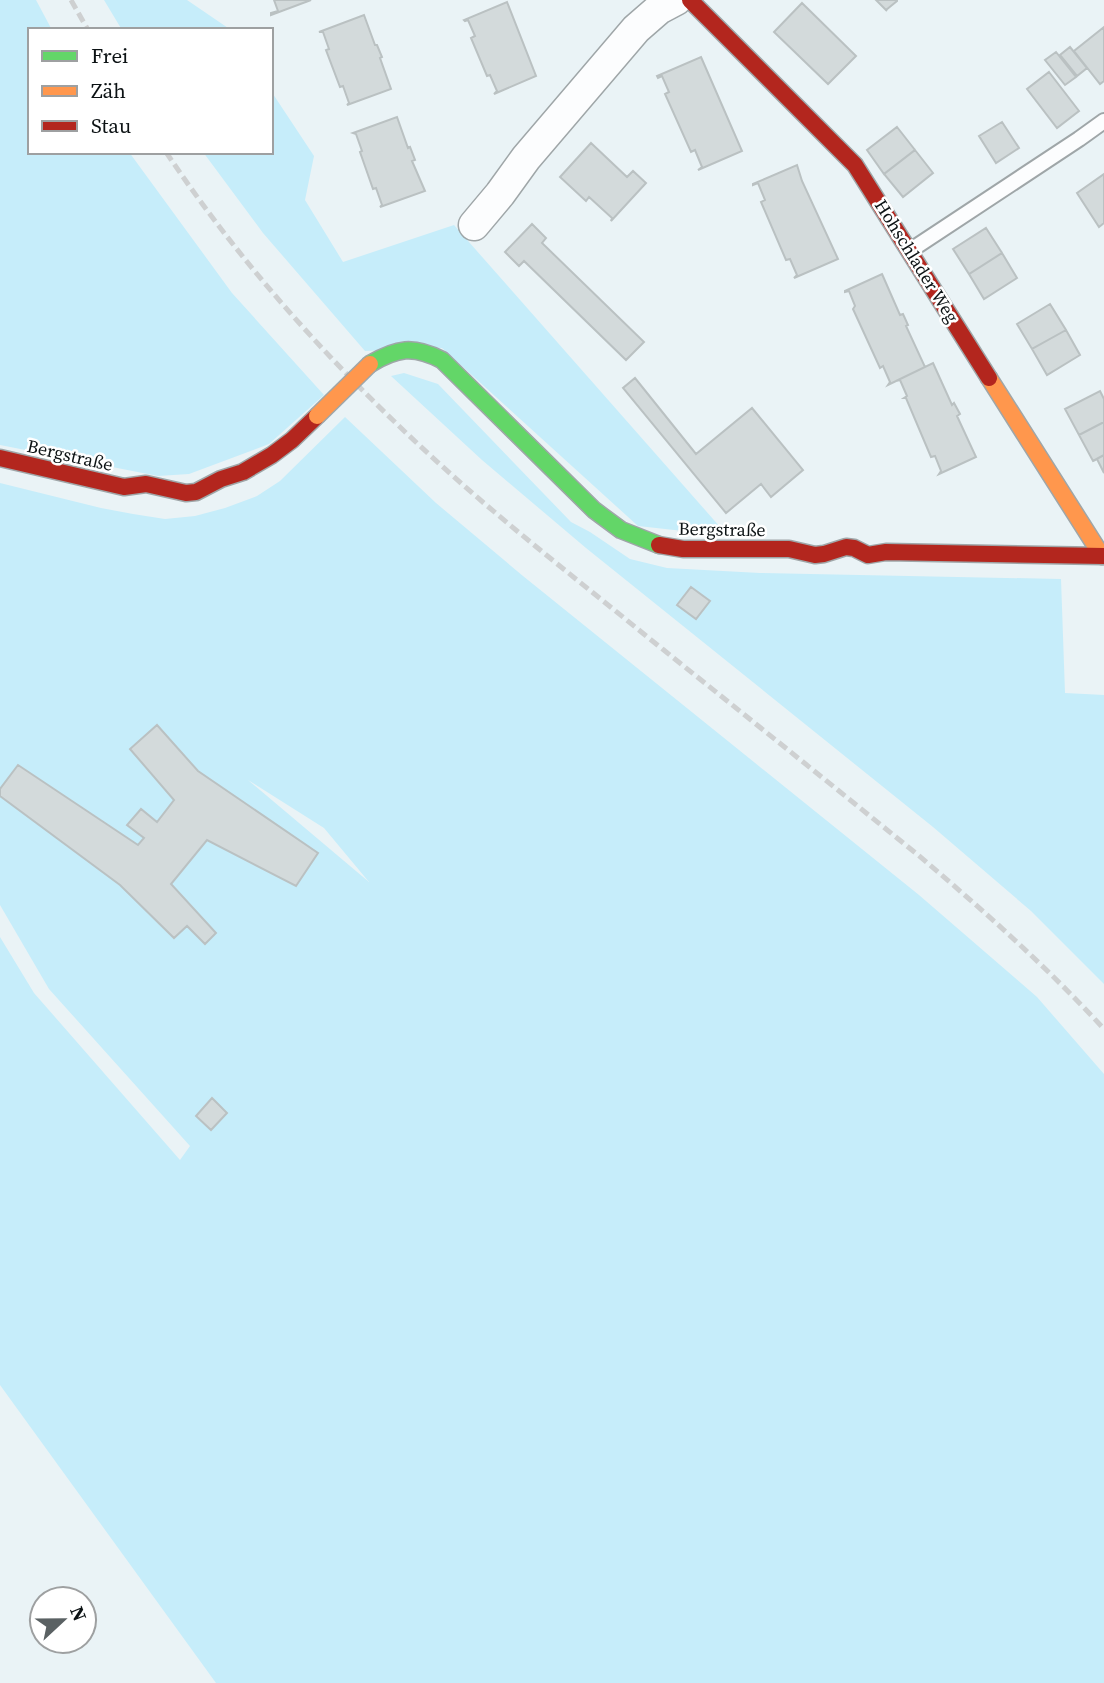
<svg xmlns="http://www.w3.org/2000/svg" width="1104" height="1683" viewBox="0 0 1104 1683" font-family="'Source Serif 4',serif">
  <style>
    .green { fill: #c6edfa; fill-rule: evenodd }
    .building { fill: #d3dadb; stroke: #bac1c2; stroke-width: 2 }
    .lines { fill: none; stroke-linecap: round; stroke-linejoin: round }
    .lane-casing { stroke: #9fa6a8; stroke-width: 18 }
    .street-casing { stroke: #9fa6a8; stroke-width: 33 }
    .fast-casing { stroke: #9fa6a8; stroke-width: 19 }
    .slow-casing { stroke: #9fa6a8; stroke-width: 19 }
    .jam-casing { stroke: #9fa6a8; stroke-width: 19 }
    .lane { stroke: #fcfdfe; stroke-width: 14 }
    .street { stroke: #fcfdfe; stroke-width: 30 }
    .fast { stroke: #63d668; stroke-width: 16 }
    .slow { stroke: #ff974d; stroke-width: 16 }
    .jam { stroke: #b3261e; stroke-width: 16 }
    .rail { stroke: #ced0d1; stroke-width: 5; stroke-dasharray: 10 5; stroke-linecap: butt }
    .slow-bridge-casing { stroke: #9fa6a8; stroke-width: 19; stroke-linecap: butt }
    .slow-bridge { stroke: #ff974d; stroke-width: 16 }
    .labels { text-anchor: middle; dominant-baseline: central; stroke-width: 5; stroke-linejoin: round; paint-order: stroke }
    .street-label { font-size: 18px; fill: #0c1214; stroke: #fff }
  </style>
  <rect width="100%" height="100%" fill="#eaf3f6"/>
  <path class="green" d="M0,0H36L52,30H30V152H129L232,293L324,395L269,444L189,474L158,476L0,445Z
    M104,0H187L231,30H122Z
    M271,91L314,156L305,200L343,262L454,225L728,536L638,526L442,348L365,351L263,233L203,152H271Z
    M404,373L438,384L571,522L590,532L630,559L667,568L760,573L1061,579L1065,693L1104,695V984L1031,911L933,827L586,548L482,460L391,376Z
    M345,417L436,503L523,576L919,895L1037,997L1104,1074V1683H216L0,1385V937L34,993L180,1160L190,1146L49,989L0,905V483L101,508L133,514L165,519L195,516L225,508L257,496L280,481ZM248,780L324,828L369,882Z"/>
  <path class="building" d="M274,0H311L271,15V13L278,11Z
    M876,0H897V1L886,10L887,11Z
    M507,2L536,76L494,94L497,91L490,75L487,76L471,38L475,36L468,20L465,21L464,20Z
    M802,3L856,56L828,84L774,32Z
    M364,15L375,45H377L382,57L380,58L391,89L347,105L349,103L343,86L340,87L326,50L329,49L323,32H319Z
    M1104,27V81L1100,84L1074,51Z
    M1070,47L1087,68L1077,76L1060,55Z
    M1056,52L1076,77L1065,85L1045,60Z
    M701,57L742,151L698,170L702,167L695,150L691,152L665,94L669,92L662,76L658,78L657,76Z
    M1049,72L1079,111L1057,128L1027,89Z
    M397,117L408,148L410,147L415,160L412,161L425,191L380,207L382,205L376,188L373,189L360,152L362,151L356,134L353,133Z
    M1002,122L1019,148L996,163L979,136Z
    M897,127L915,150L884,174L867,150Z
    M591,143L627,177L633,171L646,183L611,221L612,218L589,197L586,201L560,177Z
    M915,150L933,173L903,197L884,174Z
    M797,165L802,181L838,259L794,278L797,275L790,259L786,260L761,202L765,200L758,183L753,185V184Z
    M1104,174V223L1099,227L1077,193Z
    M532,224L546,238L542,243L644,342L626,360L524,261L519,266L505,252Z
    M986,228L1002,253L969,274L953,249Z
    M1002,253L1017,278L984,299L969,274Z
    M882,274L900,315L903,314L908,325L906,326L925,367L888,385L890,382L883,366L880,368L853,309L855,306L849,291L845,292V291Z
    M1050,304L1066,330L1032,349L1017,324Z
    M1066,330L1080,355L1047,375L1032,349Z
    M933,363L952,405L954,403L960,414L957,416L976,457L939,474L941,471L935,456L931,457L906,398H904L907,396L900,380L896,381Z
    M635,378L696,454L752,408L803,470L771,497L761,484L726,513L623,388Z
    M1100,391L1104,399V422L1079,435L1065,409Z
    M1104,422V455L1093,461L1079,435Z
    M1104,455V473L1097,459L1093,461Z
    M691,587L710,601L696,619L677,605Z
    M157,725L198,771L318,853L296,886L207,840L171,884L216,933L205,944L187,926L174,938L120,885L0,796V789L18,765L138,845L144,838L127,825L141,809L157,822L174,800L130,749Z
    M212,1098L227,1113L211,1130L196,1116Z"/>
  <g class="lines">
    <g class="lane-casing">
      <path id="lane" d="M911,250L1079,139L1104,121"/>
    </g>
    <g class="street-casing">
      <path id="street" d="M474,225L500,194L526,158L636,29L659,9L676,0"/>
    </g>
    <g class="fast-casing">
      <path id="fast" d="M370,364C397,348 413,345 442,360L594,510L621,530L659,545"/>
    </g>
    <g class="slow-casing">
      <path id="slow" d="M989,378L1102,556"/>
    </g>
    <g class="jam-casing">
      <path id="jam" d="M690,0L855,165L989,378
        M0,458L124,487L146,484L186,493L196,492L221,479L243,472L272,455L292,440L317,416
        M659,545L683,549H789L815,555L824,554L846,547L854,548L868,555L886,552L1104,556"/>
    </g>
    <use href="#lane" class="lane"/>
    <use href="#street" class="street"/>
    <use href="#fast" class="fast"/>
    <use href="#slow" class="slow"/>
    <use href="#jam" class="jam"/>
    <path class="rail" d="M71,0L88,30
      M166,152C248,275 351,386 462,484C521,536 584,585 645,635C736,708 827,781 918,855C983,910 1046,966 1104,1029"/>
    <g class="slow-bridge-casing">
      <path id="slow-bridge" d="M317,416L370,364"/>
    </g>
    <use href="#slow-bridge" class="slow-bridge"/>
  </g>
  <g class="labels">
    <g class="street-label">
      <text transform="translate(917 261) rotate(58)">Hohschlader Weg</text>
      <text transform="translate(70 455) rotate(13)">Bergstraße</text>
      <text transform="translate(722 529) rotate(1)">Bergstraße</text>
    </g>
  </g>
  <rect x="28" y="28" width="245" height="126" fill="#ffffff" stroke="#9ea0a1" stroke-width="2"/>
  <rect x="42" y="51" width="35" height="10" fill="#63d668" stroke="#9ea0a1" stroke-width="2"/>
  <text x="91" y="63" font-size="21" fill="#0c1214">Frei</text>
  <rect x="42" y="86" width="35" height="10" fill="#ff974d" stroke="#9ea0a1" stroke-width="2"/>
  <text x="91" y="98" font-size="21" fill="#0c1214">Zäh</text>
  <rect x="42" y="121" width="35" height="10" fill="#b3261e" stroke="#9ea0a1" stroke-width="2"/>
  <text x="91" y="133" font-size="21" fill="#0c1214">Stau</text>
  <g transform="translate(63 1620) rotate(68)"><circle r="33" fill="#ffffff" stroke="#9ea0a1" stroke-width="2"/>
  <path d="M0-5L12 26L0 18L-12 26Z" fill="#5a6163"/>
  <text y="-10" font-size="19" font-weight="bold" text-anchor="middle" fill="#0c1214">N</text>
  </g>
</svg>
